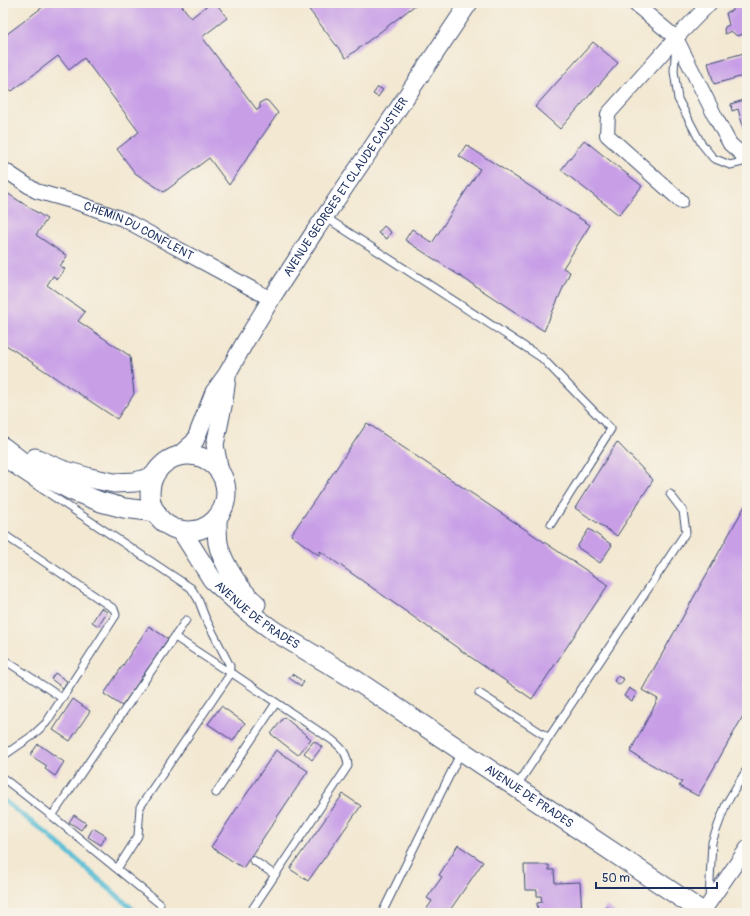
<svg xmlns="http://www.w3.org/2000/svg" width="750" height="916" viewBox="0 0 750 916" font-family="Pangolin,sans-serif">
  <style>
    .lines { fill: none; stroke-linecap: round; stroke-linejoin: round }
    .stream { stroke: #57bdd5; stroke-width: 5 }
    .building { fill: #c89fe7 }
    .service-casing { stroke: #3b4b6f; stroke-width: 9 }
    .minor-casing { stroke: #3b4b6f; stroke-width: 16 }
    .tertiary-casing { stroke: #3b4b6f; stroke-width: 19 }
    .secondary-casing { stroke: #3b4b6f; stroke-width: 21 }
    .service { stroke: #fff; stroke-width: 7 }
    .minor { stroke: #fff; stroke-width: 14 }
    .tertiary { stroke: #fff; stroke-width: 17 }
    .secondary { stroke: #fff; stroke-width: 19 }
    .labels { text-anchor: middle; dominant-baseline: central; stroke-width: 4; stroke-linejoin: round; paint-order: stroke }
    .street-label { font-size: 12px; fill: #1b2f5e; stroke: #f7f3e8 }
  </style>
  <rect width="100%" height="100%" fill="#f7f3e8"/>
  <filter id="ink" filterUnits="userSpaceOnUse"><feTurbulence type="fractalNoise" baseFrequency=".025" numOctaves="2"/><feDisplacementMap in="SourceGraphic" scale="8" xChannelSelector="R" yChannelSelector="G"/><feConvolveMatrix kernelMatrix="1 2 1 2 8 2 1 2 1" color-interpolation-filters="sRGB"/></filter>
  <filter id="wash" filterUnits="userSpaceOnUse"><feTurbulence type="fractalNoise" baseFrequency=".012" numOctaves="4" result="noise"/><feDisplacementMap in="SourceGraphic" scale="16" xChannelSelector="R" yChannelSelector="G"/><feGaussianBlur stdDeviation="0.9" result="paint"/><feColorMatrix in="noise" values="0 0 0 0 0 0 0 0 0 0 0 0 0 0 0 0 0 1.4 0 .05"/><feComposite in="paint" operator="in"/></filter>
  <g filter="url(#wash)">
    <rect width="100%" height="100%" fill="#f3e8d2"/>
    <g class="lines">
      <path class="stream" d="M3,800L46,833L137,913"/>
    </g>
    <g id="blocks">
      <path class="building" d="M48,3H180L191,18L210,3H216L227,18L202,37L257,110L260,108V104L261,102L265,100L268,101L278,113L229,185L209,158L164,192L135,173L117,149L139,132L84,58L69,70L58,56L12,91L3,85V37Z
        M304,3H418L346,58Z
        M738,3H747V33L737,36L731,31L725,34L724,30L725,27L729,25L726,13L733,10L732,5Z
        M593,42L618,63L560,129L535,107Z
        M747,49V75L714,84L708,63L744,53V50Z
        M378,87L383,90L378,97L373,94Z
        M747,99V129L744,130L738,109L732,111L731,104Z
        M584,140L642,186L619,215L561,170Z
        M466,145L590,225L563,268L570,272L544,331L405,240L412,229L432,243L480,169L459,156Z
        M7,193L47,219L36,235L67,256L60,266L65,269L58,279L53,276L47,285L85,312L78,321L130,356L134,394L117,419L3,343V198Z
        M384,226L391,232L387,239L378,233Z
        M367,423L608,585L532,699L469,656L320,551V556L291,535Z
        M617,442L653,480L617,536L575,508Z
        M747,502V709L698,796L679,786L682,782L630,752L658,699L642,690Z
        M589,529L612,545L600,563L577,547Z
        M101,608L107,612L98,626L92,622Z
        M149,626L168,639L122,706L104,694Z
        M55,673L67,681L63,688L51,679Z
        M292,674L304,682L301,686L289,678Z
        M617,676L624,679L620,685L614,681Z
        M629,688L637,693L632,701L624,696Z
        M73,699L90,711L70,741L53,730Z
        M221,706L245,723L233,741L208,724Z
        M284,717L311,739L298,755L271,734Z
        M314,741L322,747L312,760L304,753Z
        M38,744L64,762L55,776L45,769L47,766L30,755Z
        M276,750L308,771L243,868L211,847Z
        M343,794L361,806L308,881L290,869Z
        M74,815L86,823L81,830L69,822Z
        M93,828L106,836L101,845L88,837Z
        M458,845L483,862L448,913H424L432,901L427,898L442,877L439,875Z
        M524,865H549V870H554L555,883L580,882L582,913H538L537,903L542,902L541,896H537V890H525Z
        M606,906L616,913H601Z"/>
    </g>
  </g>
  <g filter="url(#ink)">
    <use href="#blocks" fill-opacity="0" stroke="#3b4b6f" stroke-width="1"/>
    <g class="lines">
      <g class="service-casing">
        <path id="service" d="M676,44L674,71L678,99L701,143L713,158L730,165L747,161
          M325,217L542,358L611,429L551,524
          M3,463L191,588L198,599L205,617L230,666L229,676L140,807L138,836L117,869
          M3,534L114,609L116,615L46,723L32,736L3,756
          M175,637L222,668L229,671L332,740C342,748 347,753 348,766L253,908
          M3,659L62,698
          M479,693L549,738
          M3,778L52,816L160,904
          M516,787L686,532L683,511L670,494
          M216,793L276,703
          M52,816L186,620
          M253,860L275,875
          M709,900L712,842L726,804L747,769
          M382,913L461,752"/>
      </g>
      <g class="minor-casing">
        <g id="minor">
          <path d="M634,3L676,38L716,118L730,144L747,159"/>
          <path id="s1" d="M3,169L36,191L75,202L123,219L271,299"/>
          <path d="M681,201L607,135L608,114L676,38L710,3"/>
          <path d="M703,912L747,848"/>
        </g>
      </g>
      <g class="tertiary-casing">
        <g id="tertiary">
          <path id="s2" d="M178,456L195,441L214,392L227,374L245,342L271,299L315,231L371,149L469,3"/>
          <path d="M220,472L215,445L224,401L227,378"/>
        </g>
      </g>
      <g class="secondary-casing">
        <g id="secondary">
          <path d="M3,447L34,471L73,491L101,502L124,508L156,512"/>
          <circle cx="188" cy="493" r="38"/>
          <path d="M35,458L62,470L90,478L114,483L135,482L153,477"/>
          <path d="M217,518C217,526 217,535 218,543C222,563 241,592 256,604"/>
          <path id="s3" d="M181,530L212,579L248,612L274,631L354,679L704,913"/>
        </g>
      </g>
      <use href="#service" class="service"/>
      <use href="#minor" class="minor"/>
      <use href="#tertiary" class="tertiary"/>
      <use href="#secondary" class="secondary"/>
    </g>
  </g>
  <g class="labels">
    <g class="street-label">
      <text stroke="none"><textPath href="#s2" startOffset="319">AVENUE GEORGES ET CLAUDE CAUSTIER</textPath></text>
      <text stroke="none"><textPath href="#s1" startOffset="150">CHEMIN DU CONFLENT</textPath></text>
      <text stroke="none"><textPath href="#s3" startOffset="116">AVENUE DE PRADES</textPath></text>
      <text stroke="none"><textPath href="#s3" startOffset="443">AVENUE DE PRADES</textPath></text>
    </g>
  </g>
  <rect width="750" height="916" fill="none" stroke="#f7f3e8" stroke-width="16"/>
  <path d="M596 882v6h121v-6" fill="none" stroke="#1b2f5e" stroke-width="2"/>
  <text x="602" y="882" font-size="12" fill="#1b2f5e" stroke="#f7f3e8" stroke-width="3" paint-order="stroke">50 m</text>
</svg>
